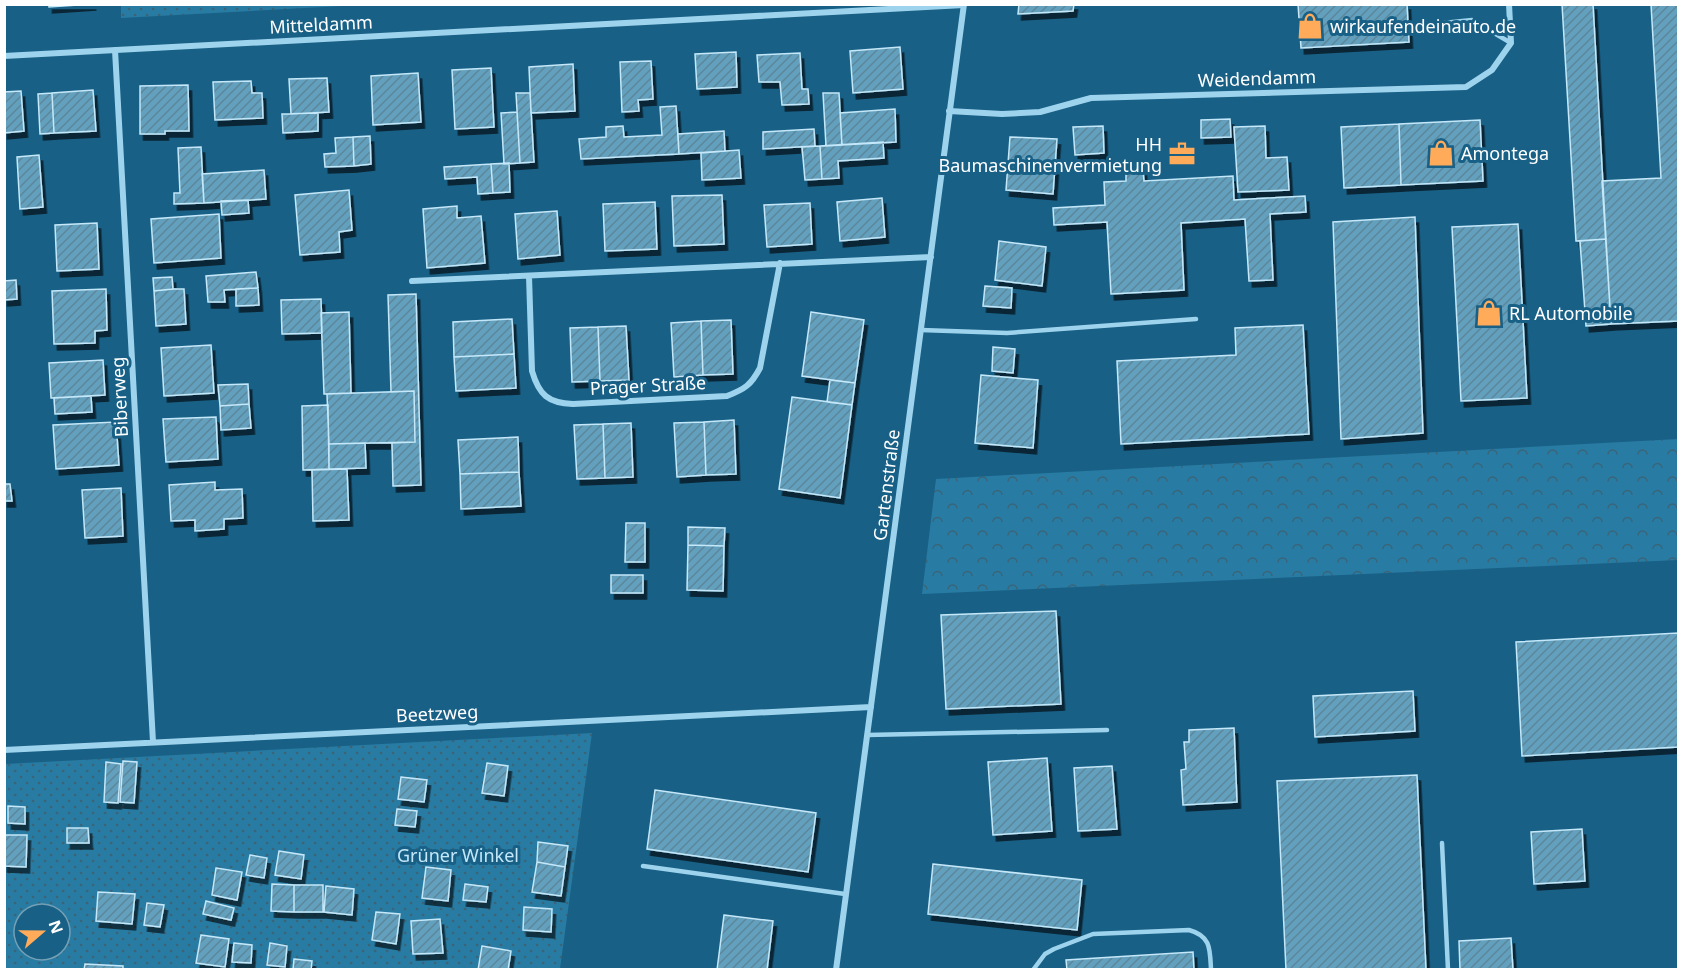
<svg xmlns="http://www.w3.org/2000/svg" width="1683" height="974" viewBox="0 0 1683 974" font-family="'Noto Sans',sans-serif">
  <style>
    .forest { fill: url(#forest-crowns) }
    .garden { fill: url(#garden-dots); fill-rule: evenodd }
    .building { fill: url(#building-hatch); stroke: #c4e8f9; stroke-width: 1.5; filter: url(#shadow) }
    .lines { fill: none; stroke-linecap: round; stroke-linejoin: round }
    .service { stroke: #9ed3ed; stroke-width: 4.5 }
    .minor { stroke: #9ed3ed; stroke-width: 6 }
    .labels { text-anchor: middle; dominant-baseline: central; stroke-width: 6; stroke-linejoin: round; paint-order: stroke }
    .street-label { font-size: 18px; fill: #fff; stroke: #186086 }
    .poi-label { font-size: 18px; fill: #fff; stroke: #186086; text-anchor: start }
    .park-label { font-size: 18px; fill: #c4e8f9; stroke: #186086 }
  </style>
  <defs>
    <pattern id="forest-crowns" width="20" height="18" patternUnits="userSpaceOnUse" patternTransform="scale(1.5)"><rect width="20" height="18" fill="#287ba3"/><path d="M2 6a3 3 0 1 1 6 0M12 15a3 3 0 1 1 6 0" fill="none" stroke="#3a6478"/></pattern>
    <pattern id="garden-dots" width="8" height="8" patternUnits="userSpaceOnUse" patternTransform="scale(1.5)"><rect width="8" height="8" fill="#287ba3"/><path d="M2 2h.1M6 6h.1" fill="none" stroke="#3a6478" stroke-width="1.8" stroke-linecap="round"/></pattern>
    <pattern id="building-hatch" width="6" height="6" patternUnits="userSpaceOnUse" patternTransform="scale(1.5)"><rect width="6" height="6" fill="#63a0bd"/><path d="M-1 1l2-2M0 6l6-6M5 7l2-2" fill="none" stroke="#5c879b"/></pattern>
    <filter id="shadow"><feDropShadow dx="3.5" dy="6" stdDeviation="0" flood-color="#0009"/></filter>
  </defs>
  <rect width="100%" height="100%" fill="#186086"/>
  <path class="forest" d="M1678,439V560L922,594L936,479Z"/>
  <path class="garden" d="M121,4H360V5L121,18Z
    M592,733L560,969L5,970V764ZM24,914H60V950H24Z"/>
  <path class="building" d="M49,4H93L49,7Z
    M1019,4H1074L1073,11L1018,14Z
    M1298,4H1407L1409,42L1301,48Z
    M1562,4H1593L1606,239L1576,241Z
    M1651,4H1678V321L1611,324L1602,181L1661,178Z
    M900,47L903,89L853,93L850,51Z
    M736,52L737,87L697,89L695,54Z
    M800,53L802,89H808L809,104L782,105L780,82H759L757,55Z
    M651,61L653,99L638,100L639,111L622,112L620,62Z
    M573,64L575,111L531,113L529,67Z
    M491,68L494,127L455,129L452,70Z
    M418,73L421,122L373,125L371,76Z
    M327,78L329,112L291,114L289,79Z
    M251,81L252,93H262L263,118L215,120L213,82Z
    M188,85L189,131H165V134H140V86Z
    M93,90L96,131L54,133L52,93Z
    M21,91L24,131L4,133V92Z
    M52,93L54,133L40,134L38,94Z
    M516,93H530L534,162L520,163Z
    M823,93H839L842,145L826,146Z
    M676,106L679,154L581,159L579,139L606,137V127L623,126L624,137L662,135L660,107Z
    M895,109L896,142L842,145L840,113Z
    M517,112L520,163L504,164L501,113Z
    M318,113V131L283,133L282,114Z
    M1230,119L1231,137L1201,138V120Z
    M1480,120L1483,181L1401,185L1399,124Z
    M1399,124L1401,185L1344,188L1341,127Z
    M1103,126L1104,153L1075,155L1073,127Z
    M1265,126L1266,158L1287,157L1289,190L1238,192L1234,127Z
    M814,129L815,146L763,149V132Z
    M724,131L725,151L679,154L678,134Z
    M370,136L371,164L354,166L353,137Z
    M353,137L354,166L325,167L324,154L336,153L335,138Z
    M1010,137L1057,139L1053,194L1006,190Z
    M883,142L884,158L838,161L839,178L822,179L820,146Z
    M820,146L822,179L805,180L802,147Z
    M201,147L204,203L174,204V193H180L178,148Z
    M739,150L741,178L702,180L701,153Z
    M39,155L43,207L20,209L17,157Z
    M509,163L510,192L493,193L491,164Z
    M491,164L493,193L478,194L477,177L445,179L444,167Z
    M264,170L266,199L204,203L202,174Z
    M1143,170L1144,181L1233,176L1234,200L1305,196L1306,212L1270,214L1273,280L1249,281L1245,219L1181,223L1184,290L1111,294L1107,222L1054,225L1053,208L1105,205L1104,182L1126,181V171Z
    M349,190L352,230L339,232L340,252L300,255L295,195Z
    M722,195L724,244L674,246L672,196Z
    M882,198L885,237L840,241L837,202Z
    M248,200L249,213L222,215L221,201Z
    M655,202L657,249L605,251L603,204Z
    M810,203L812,244L767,247L764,205Z
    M457,206V218L481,216L485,263L427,268L423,209Z
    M557,211L560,255L518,259L515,214Z
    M219,214L221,258L154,263L151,219Z
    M1415,217L1423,433L1341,439L1333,222Z
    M97,223L99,269L57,271L55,225Z
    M1518,224L1527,398L1461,401L1452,227Z
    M1606,239L1611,324L1586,326L1580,241Z
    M999,241L1046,247L1042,286L995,280Z
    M256,272L258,288L224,290L225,302H208L206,276Z
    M172,277L173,289L154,291L153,278Z
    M16,280L17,299L4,300V281Z
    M985,286L1012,288L1011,308L983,306Z
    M258,288L259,305L236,306V289Z
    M106,289L107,330L95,331V343L54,344L52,291Z
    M173,289H184L186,324L156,326L154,291Z
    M416,294L421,485L393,486L392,443L415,442L414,391L391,392L388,295Z
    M321,299L322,333L282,334L281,300Z
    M349,312L351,393L324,394L321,313Z
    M811,312L864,320L855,383L802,376Z
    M512,319L514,354L454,357L453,322Z
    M731,320L733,374L703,375L701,321Z
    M701,321L703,375L674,377L671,323Z
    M1303,325L1309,434L1121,444L1117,361L1236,355L1235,328Z
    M626,326L629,380L600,381L598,327Z
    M598,327L600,381L572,382L570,328Z
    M211,345L214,393L164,396L161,348Z
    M993,347L1015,349L1013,373L992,371Z
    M514,354L516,388L456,391L454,357Z
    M103,360L105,395L51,398L49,363Z
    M981,375L1038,380L1033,448L975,443Z
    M830,380L855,383L852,405L827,402Z
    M248,384L249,404L220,406L218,385Z
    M414,391L415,442L329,444L327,394Z
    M91,396L92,412L55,414L54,398Z
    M792,397L852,405L840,498L779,489Z
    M249,404L251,428L221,430L220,406Z
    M328,405L329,469L303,470L302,406Z
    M216,417L218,459L166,462L163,419Z
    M734,420L736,474L706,475L704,422Z
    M116,422L119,465L56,469L53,425Z
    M704,422L706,475L677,477L674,423Z
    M631,423L633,477L605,478L603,424Z
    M603,424L605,478L577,479L574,425Z
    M518,437L519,472L460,474L458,440Z
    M365,443L366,468L329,469V444Z
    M347,469L349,520L313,521L312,470Z
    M519,472L521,506L461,509L460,474Z
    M215,482V490L242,489L243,518L224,519V529L195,531V520L171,521L169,485Z
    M4,484H10L12,501H4Z
    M121,488L123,536L85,538L82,490Z
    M626,523H645V562H625Z
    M688,527L725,528L724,546L688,545Z
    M688,545L724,546L723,591L687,590Z
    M611,575H643V593H611Z
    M1056,611L1061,704L946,709L941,615Z
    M1678,633V747L1522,756L1516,642Z
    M1413,691L1415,731L1315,737L1313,696Z
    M1234,728L1237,802L1183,805L1181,770L1186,769L1184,742H1189V730Z
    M1047,758L1052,831L993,835L988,762Z
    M123,761L137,762L134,803L120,802Z
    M106,762L121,764L118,803L104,802Z
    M487,763L508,766L504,796L482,793Z
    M1112,766L1117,829L1078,831L1074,768Z
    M1417,775L1426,970H1286L1277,781Z
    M401,777L427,780L424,802L398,799Z
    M655,790L816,813L808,872L647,849Z
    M8,806L25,807V824L8,823Z
    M397,809L417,811L415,827L395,825Z
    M67,828H88L89,843H67Z
    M1582,829L1585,881L1534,884L1531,832Z
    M4,835H27L26,867L4,866Z
    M538,842L568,846L565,867L537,862Z
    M279,851L304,855L301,879L275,875Z
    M250,855L267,858L264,878L246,875Z
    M537,862L565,867L561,896L532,892Z
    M933,864L1082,880L1077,930L928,914Z
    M426,867L451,870L448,901L422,898Z
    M216,868L242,872L237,900L212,895Z
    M272,884L294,885V912L271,911Z
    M465,884L488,887L486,902L463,900Z
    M294,885H323V912H294Z
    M326,886L354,889L352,915L324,912Z
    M98,892L135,894L132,924L96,921Z
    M206,901L234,908L231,920L203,914Z
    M147,903L164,905L160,927L144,925Z
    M524,907L552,909L551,932L523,930Z
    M376,912L400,914L396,944L372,940Z
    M724,915L773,921L767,970H717Z
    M440,919L443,953L413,954L411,921Z
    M201,935L229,939L225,967L196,963Z
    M1511,938L1513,970H1460L1459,941Z
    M234,943L252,945L251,963L232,962Z
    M270,943L287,946L285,967L267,965Z
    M482,946L511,951L508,970H478Z
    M1193,952L1194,970H1067L1066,960Z
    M294,959L312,961L311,970H293Z
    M85,964L123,966V970H84Z"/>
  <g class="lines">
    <path class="service" d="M1414,26L1472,20L1511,43
      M921,330L1007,333L1196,319
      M867,735L1107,730
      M1442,843L1448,970
      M643,866L845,894
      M1033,970L1045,954L1054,949L1093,934L1189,930C1211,936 1210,949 1211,970"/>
    <path class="minor" d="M115,50L153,742
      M4,56L964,5
      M949,111L1002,114L1040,112L1091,98L1466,87L1492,70L1511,43L1509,4
      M529,276L532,371C539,395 548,403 573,404L727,396C745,389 751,385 760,368L780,263
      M412,281L931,257
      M4,750L871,707
      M836,970L964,4"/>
  </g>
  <defs>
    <g id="shop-bare" transform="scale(2.07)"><path d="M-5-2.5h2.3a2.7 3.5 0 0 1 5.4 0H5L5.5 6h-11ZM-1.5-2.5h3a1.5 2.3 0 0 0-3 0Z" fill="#ffab5a" stroke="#186086" stroke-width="2.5" paint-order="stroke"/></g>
    <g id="office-bare" transform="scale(2.07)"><path d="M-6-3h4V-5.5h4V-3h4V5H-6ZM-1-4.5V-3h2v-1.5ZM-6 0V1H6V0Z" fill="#ffab5a" stroke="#186086" stroke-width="2.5" paint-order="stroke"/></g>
  </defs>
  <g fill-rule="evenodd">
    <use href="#shop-bare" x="1310" y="26"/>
    <use href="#shop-bare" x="1441" y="153"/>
    <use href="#office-bare" x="1182" y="154"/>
    <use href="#shop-bare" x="1489" y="313"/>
  </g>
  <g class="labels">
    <g class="street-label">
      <text transform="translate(321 24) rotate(-3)">Mitteldamm</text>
      <text transform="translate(1257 78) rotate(-2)">Weidendamm</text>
      <text transform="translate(648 385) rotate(-3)">Prager Straße</text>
      <text transform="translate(119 397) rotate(-93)">Biberweg</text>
      <text transform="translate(886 485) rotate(-83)">Gartenstraße</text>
      <text transform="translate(437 713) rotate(-3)">Beetzweg</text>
    </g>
    <g class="poi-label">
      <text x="1330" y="26">wirkaufendeinauto.de</text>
      <text x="1162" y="144" text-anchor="end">HH<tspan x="1162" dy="21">Baumaschinenvermietung</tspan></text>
      <text x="1461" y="153">Amontega</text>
      <text x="1509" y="313">RL Automobile</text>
    </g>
    <g class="park-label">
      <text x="458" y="855">Grüner Winkel</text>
    </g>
  </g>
  <rect width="1683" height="974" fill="none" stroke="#ffffff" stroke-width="12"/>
  <g transform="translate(42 932) rotate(70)"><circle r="28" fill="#186086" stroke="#74a0b6" stroke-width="1.5"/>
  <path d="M0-4.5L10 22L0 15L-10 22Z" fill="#ffab5a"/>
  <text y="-9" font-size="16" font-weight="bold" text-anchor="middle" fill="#ffffff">N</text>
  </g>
</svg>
